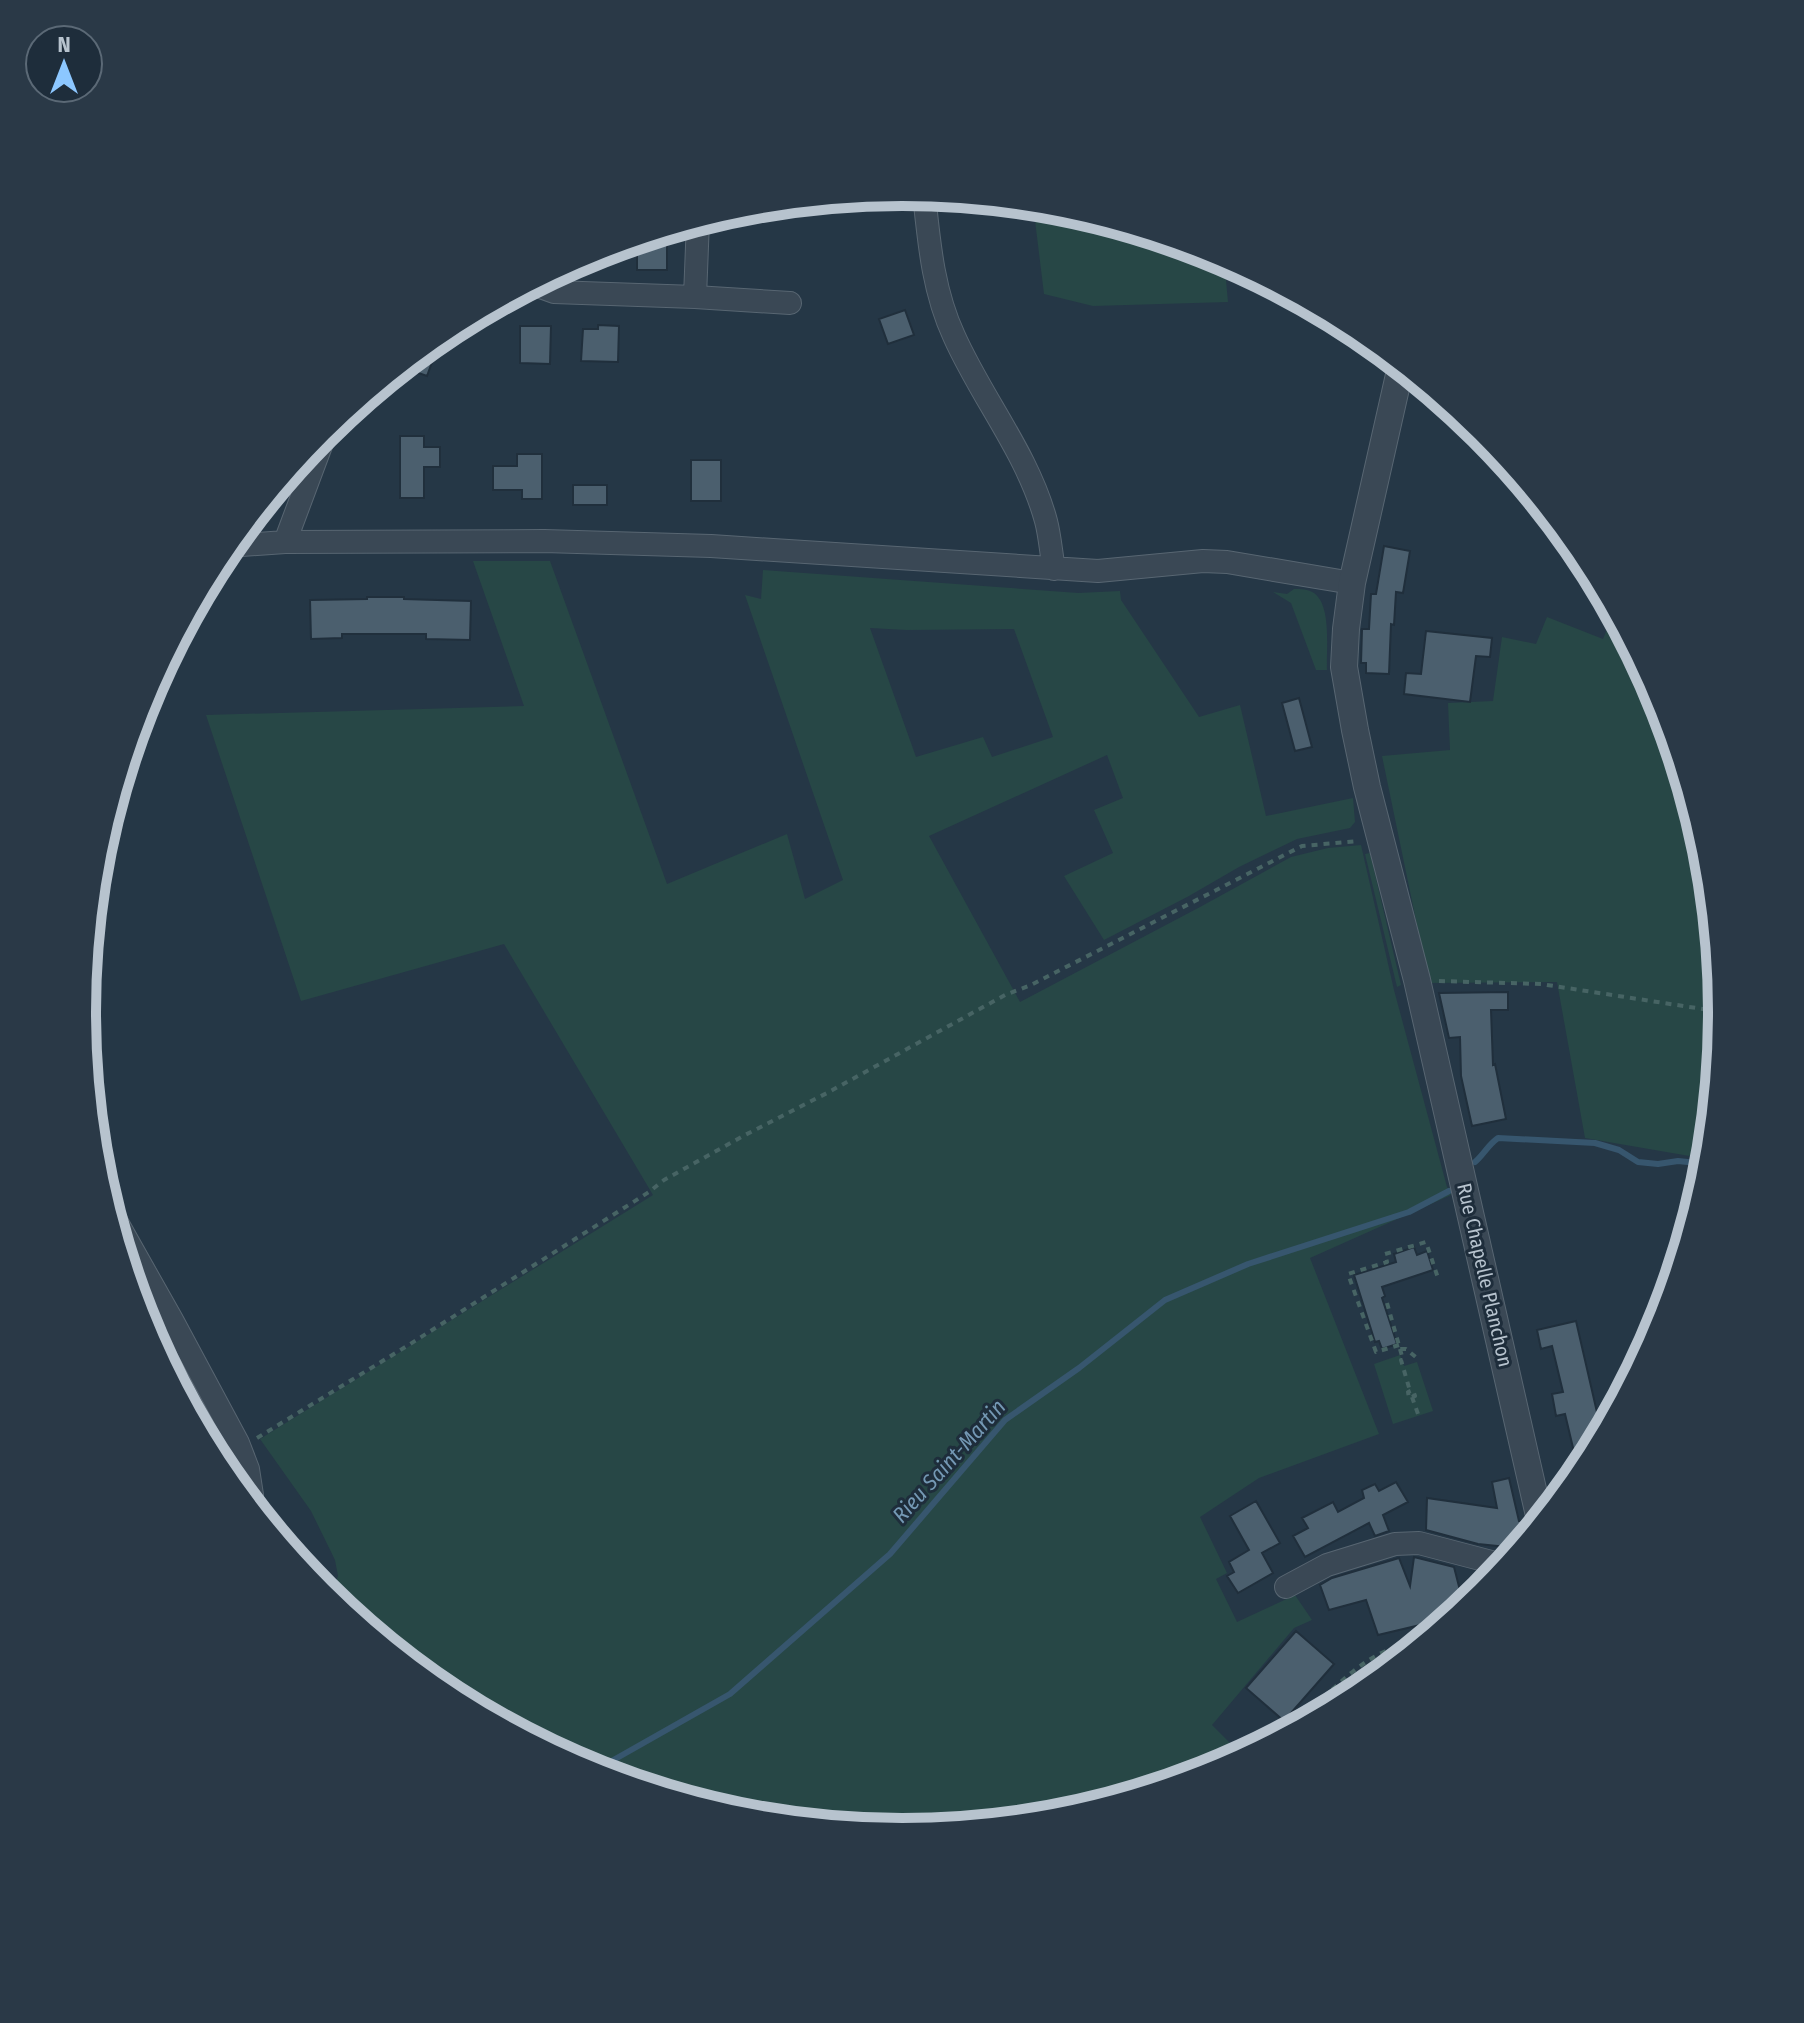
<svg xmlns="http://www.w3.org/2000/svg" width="1804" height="2023" viewBox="0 0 1804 2023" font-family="'Fira Sans Condensed',sans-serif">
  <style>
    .green { fill: #274746; fill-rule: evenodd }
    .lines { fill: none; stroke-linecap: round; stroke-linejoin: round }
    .stream { stroke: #37566e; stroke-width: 6 }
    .building { fill: #4b5f6e; stroke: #202f3c; stroke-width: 2 }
    .minor-casing { stroke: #586672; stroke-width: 24 }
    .tertiary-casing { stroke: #586672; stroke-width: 28 }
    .path { stroke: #476464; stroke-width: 4; stroke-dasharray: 6 6; stroke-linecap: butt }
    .minor { stroke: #3a4855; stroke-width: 22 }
    .tertiary { stroke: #3a4855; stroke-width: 26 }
    .labels { text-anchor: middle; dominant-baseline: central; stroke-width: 6; stroke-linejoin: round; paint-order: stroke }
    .street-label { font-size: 20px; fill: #b7c3ce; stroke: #1e2d3b }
    .water-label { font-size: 22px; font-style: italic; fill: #7498b4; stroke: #1e2d3b }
    .rim { fill: none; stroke: #b7c3ce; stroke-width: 10 }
  </style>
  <rect width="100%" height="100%" fill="#253746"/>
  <path class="green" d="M1033,204L1062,207L1216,254L1224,258L1228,302L1093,306L1044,294Z
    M473,561H550L667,884L787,834L805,899L843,880L745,595L761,599L763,570L1078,593L1120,591L1121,600L1199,717L1240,705L1266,816L1353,798L1355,822L1350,828L1297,839L1239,867L1189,896L1104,940L1064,876L1113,853L1094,810L1123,798L1107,755L929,836L1020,1002L1200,907L1291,857L1328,848L1361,845L1394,990L1447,1187L1451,1195L1310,1258L1379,1434L1259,1478L1200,1517L1227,1573L1216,1579L1237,1622L1295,1595L1312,1620L1294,1628L1212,1725L1242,1755L1215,1769L1062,1816L902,1831L742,1816L588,1769L458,1699L446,1693L322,1591L307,1573L310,1571L333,1590L338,1576L335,1560L311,1511L260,1439L653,1195L504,944L301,1001L206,715L524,706ZM870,628L907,630L1014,629L1053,737L992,757L983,737L916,757Z
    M1294,589C1301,589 1308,589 1314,593C1332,606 1326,650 1327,670H1316L1291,603L1273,592L1287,594Z
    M1614,612L1660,698L1706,852L1722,1012L1707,1159L1585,1138L1557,982L1429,983L1382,756L1450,750L1448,703L1493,701L1502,637L1536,644L1547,617L1603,639Z
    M1370,853L1401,985L1397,987L1365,854Z
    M1400,1355L1404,1366L1417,1362L1433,1411L1393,1424L1374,1364Z"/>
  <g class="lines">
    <path class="stream" d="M1475,1162C1484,1154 1488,1145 1498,1138L1595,1143L1619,1150L1638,1162L1658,1164L1678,1161L1707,1164
      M594,1771L730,1694L890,1554L1005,1420L1079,1368L1165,1300L1248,1264L1409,1212L1449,1191"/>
  </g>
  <path class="building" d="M637,240H667V270H637Z
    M905,310L914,335L888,344L879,319Z
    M598,325L619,326L618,362L581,361L583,329H598Z
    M520,326H551L550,364L520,363Z
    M443,332L427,376L401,367Z
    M400,436H424V447H440V467H424V498H400Z
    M517,454H542V499H522V490H493V466H517Z
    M691,460H721V501H691Z
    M573,485H607V505H573Z
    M1384,546L1410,551L1403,593L1396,592L1394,625L1391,624L1389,674L1366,673V663H1361L1362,629H1369L1371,594H1376Z
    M367,597H404V599L471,601L470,640L426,639V634H342V638L311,639L310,600L367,599Z
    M1426,631L1492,638L1490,657L1476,656L1470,702L1404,694L1406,673L1421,674Z
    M1299,698L1312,747L1295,751L1282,703Z
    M1508,992V1010H1491L1493,1065L1495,1064L1506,1119L1472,1126L1461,1076L1460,1037L1449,1038L1439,993Z
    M1414,1247L1417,1255L1427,1251L1433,1270L1382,1287L1385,1296L1382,1298L1397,1344L1382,1349L1379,1341L1375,1342L1354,1275L1396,1262L1394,1254Z
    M1576,1321L1602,1434L1579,1473L1565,1414L1556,1416L1552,1394L1563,1392L1552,1346L1541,1349L1537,1330Z
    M1509,1478L1519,1521H1522L1526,1538L1517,1548L1478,1544L1426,1530L1427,1498L1497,1508L1492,1482Z
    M1396,1482L1408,1502L1383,1515L1389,1531L1375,1536L1369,1523L1305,1557L1293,1536L1308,1528L1302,1518L1333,1502L1338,1512L1364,1498L1362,1490L1375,1484L1379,1491Z
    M1256,1501L1280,1543L1262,1553L1273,1573L1238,1593L1227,1576L1234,1572L1229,1562L1249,1550L1230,1516Z
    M1414,1557L1454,1567L1464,1606L1438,1627L1437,1621L1378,1635L1366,1600L1329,1610L1320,1585L1332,1578L1399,1558L1410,1586Z
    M1296,1631L1334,1664L1284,1721L1246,1688Z"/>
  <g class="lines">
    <g class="minor-casing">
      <path id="minor" d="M924,194C929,242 933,291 954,336C982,399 1028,454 1046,521C1050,536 1051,553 1054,569
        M532,284L554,292L695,297L790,303
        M695,297L698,221
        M285,542L328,427
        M228,546L285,542L544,541L711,546L1098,571L1203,561L1227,562L1352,583
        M110,1210L172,1320L238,1443L248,1469L252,1495L249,1502
        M1286,1587L1327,1565L1395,1544L1419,1543L1503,1565"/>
    </g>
    <g class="tertiary-casing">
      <path id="tertiary" d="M1401,366L1352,583L1346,629L1344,667L1355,730L1367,787L1417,980L1540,1520"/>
    </g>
    <path class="path" d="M1439,981L1541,984L1722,1012
      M1387,1303L1400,1349H1406L1417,1358
      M1399,1345L1376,1352L1348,1274L1387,1262L1385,1254L1426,1242L1438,1278
      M1400,1349L1403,1360H1401L1410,1391
      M1412,1397L1415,1396L1413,1390L1408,1392L1409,1398L1412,1397L1418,1414
      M257,1438L407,1346L649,1192L664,1180L745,1135L827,1093L1005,995L1031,985L1302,846L1359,841
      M1299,1724C1321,1700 1377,1638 1413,1648"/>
    <use href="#minor" class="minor"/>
    <use href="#tertiary" class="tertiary"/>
  </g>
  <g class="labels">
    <g class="street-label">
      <text transform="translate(1485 1275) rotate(77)">Rue Chapelle Planchon</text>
    </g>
    <g class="water-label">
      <text transform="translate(949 1461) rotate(-48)">Rieu Saint-Martin</text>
    </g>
  </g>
  <path d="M0 0H1804V2023H0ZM96 1012a806 806 0 1 1 1612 0a806 806 0 1 1-1612 0Z" fill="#2a3947" fill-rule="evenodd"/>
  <path class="rim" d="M96 1012a806 806 0 1 1 1612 0a806 806 0 1 1-1612 0Z"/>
  <g transform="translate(64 64)"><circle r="38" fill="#1e2d3b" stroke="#5b6976" stroke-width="2"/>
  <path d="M0-6L14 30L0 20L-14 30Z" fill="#8cc7ff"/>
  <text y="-12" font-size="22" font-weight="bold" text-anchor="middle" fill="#b7c3ce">N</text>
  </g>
</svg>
